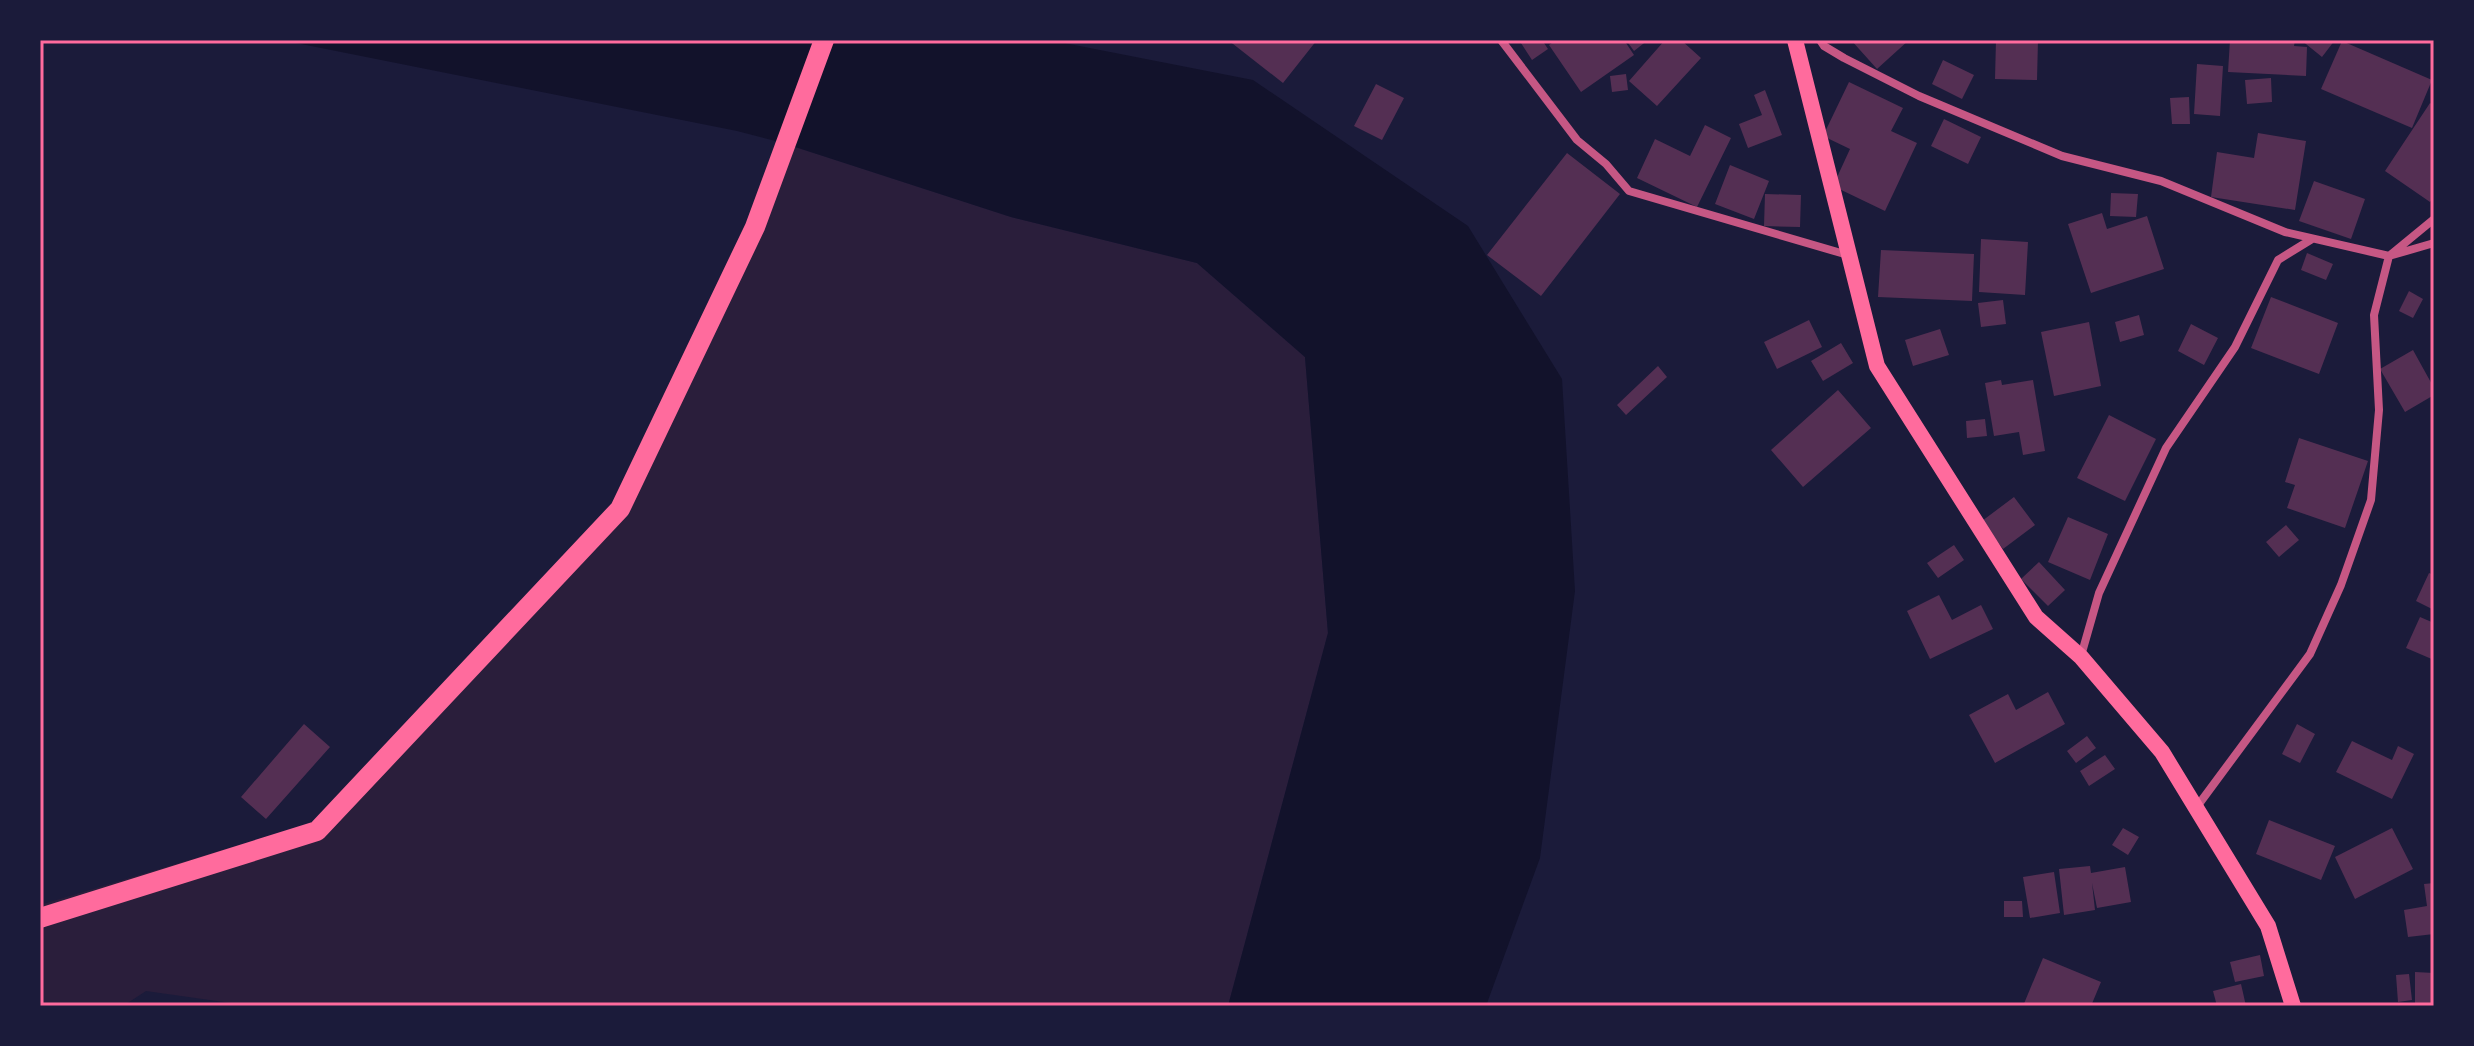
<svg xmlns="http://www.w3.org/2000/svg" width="2474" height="1046" viewBox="0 0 2474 1046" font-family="Montserrat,sans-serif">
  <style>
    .green { fill: #2a1e3b }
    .water { fill: #12122b }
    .building { fill: #542f53 }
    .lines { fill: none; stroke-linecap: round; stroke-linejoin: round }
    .minor { stroke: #c65784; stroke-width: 8 }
    .secondary { stroke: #ff6b9d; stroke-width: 16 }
    .primary { stroke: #ff6b9d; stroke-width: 20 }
    .neatline { fill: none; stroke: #ff6b9d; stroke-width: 3 }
  </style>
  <rect width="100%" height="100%" fill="#1b1b3a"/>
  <path class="green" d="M783,143L1011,217L1197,263L1305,357L1328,633L1228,1006H252L146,991L123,1006H40V905L315,822L614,504L753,225Z"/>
  <path class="water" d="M281,40H1049L1253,80L1468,226L1562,379L1575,591L1540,858L1486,1006H1228L1328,633L1305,357L1197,263L1011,217L783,143L737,131Z"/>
  <path class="building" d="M1228,40H1317L1283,83Z
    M1519,40H1542L1548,49L1532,60Z
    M1556,40H1624L1634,55L1581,92L1549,45Z
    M1626,40H1648L1634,51Z
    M1665,40H1681L1701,58L1657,106L1629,81Z
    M1851,40H1909L1877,69Z
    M1996,40H2038L2037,80L1995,79Z
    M2230,40H2295L2294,46L2307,47L2306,76L2228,72Z
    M2301,40H2335L2322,57Z
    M2342,41L2432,80L2412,128L2321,89Z
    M1943,60L1974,75L1962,99L1932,84Z
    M2197,64L2223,66L2220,116L2194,114Z
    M1626,74L1628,90L1612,92L1610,76Z
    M2271,78L2272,102L2247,104L2245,80Z
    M1849,82L1903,108L1891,131L1917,143L1885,211L1833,186L1850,149L1823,136Z
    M1376,84L1404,98L1382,140L1354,126Z
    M1765,90L1782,135L1748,148L1739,124L1762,115L1754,95Z
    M2189,97L2190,124H2172L2170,98Z
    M2430,103L2434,106V196L2430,202L2385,171Z
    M1944,119L1981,137L1968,164L1931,146Z
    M1705,125L1731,138L1697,207L1637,178L1655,139L1690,156Z
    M2258,133L2306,141L2295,210L2211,197L2217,152L2254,158Z
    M1567,153L1620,194L1541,296L1487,255Z
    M1730,165L1769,181L1754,219L1715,204Z
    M2314,181L2365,199L2351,239L2299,221Z
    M2111,193L2138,194L2136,217L2110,216Z
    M1765,194L1801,195L1800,227L1764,226Z
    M2102,213L2107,229L2147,216L2164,269L2091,293L2068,224Z
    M1981,239L2028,242L2025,295L1979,292Z
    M1881,250L1974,254L1972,301L1878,297Z
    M2307,253L2333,264L2326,280L2301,270Z
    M2409,291L2423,299L2413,318L2399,311Z
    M2271,297L2338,323L2319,374L2251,348Z
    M2003,300L2006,324L1981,327L1978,303Z
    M2139,315L2144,335L2120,342L2115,322Z
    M1809,320L1822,347L1777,369L1764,342Z
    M2089,322L2101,386L2054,396L2041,332Z
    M2191,324L2218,338L2204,365L2178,351Z
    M1940,329L1949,355L1913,366L1905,340Z
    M1841,343L1853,363L1823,381L1811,361Z
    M2413,350L2434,388V395L2405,412L2380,369Z
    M1658,366L1667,377L1626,415L1617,405Z
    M2001,380L2002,385L2033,380L2045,451L2023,455L2019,432L1994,436L1985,383Z
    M1838,390L1871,428L1803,487L1771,450Z
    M2109,415L2156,439L2125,501L2077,478Z
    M1985,419L1987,436L1967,438L1966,421Z
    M2299,438L2368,461L2345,528L2287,508L2295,485L2285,482Z
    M2014,497L2035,525L2003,549L1982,521Z
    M2068,517L2108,534L2090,580L2048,562Z
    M2286,525L2299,540L2279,557L2266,542Z
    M1954,545L1964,560L1938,578L1927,563Z
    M2039,562L2065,590L2048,606L2021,579Z
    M2429,573L2434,575V610L2416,601Z
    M1939,595L1952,620L1981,605L1993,629L1930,659L1907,611Z
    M2420,617L2434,623V660L2406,648Z
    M2048,692L2065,724L1995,763L1969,715L2008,694L2016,710Z
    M304,724L330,747L266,819L241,797Z
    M2297,724L2315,734L2300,763L2282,754Z
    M2087,736L2096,748L2076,763L2067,751Z
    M2352,741L2392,760L2398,746L2414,754L2392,799L2336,772Z
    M2105,755L2115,769L2089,786L2080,771Z
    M2269,820L2335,846L2321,880L2256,854Z
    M2123,828L2139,837L2128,855L2112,845Z
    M2392,828L2413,869L2355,899L2335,857Z
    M2090,866L2091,873L2125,867L2131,902L2097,908L2092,883L2095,910L2064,915L2059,869Z
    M2054,872L2060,913L2030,918L2023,877Z
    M2434,883V934L2408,937L2404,910L2427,906L2424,884Z
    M2004,901H2022L2023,917H2004Z
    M2260,955L2264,976L2235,982L2230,962Z
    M2043,958L2101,982L2091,1006H2023Z
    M2415,972L2434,973V1006H2415Z
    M2409,974L2412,1000L2398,1002L2396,975Z
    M2241,984L2246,1006H2217L2213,991Z"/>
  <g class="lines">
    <path class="minor" d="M1501,40L1577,140L1606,164L1629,191L1848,255
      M1820,40L1824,46L1844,58L1919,96L2062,156L2161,181L2285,232L2389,256L2434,243
      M2081,656L2099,593L2166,448L2235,347L2278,260L2312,239
      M2196,808L2310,654L2341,585L2371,500L2379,410L2374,315L2389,256L2434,219"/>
    <path class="secondary" d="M1795,40L1877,366L2036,617L2081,657L2162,752L2268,926L2293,1006"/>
    <path class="primary" d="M40,918L317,831L620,509L755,227L824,40"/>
  </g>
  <rect width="2474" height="1046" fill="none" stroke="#1b1b3a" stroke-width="84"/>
  <rect x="42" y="42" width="2390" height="962" class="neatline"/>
</svg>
